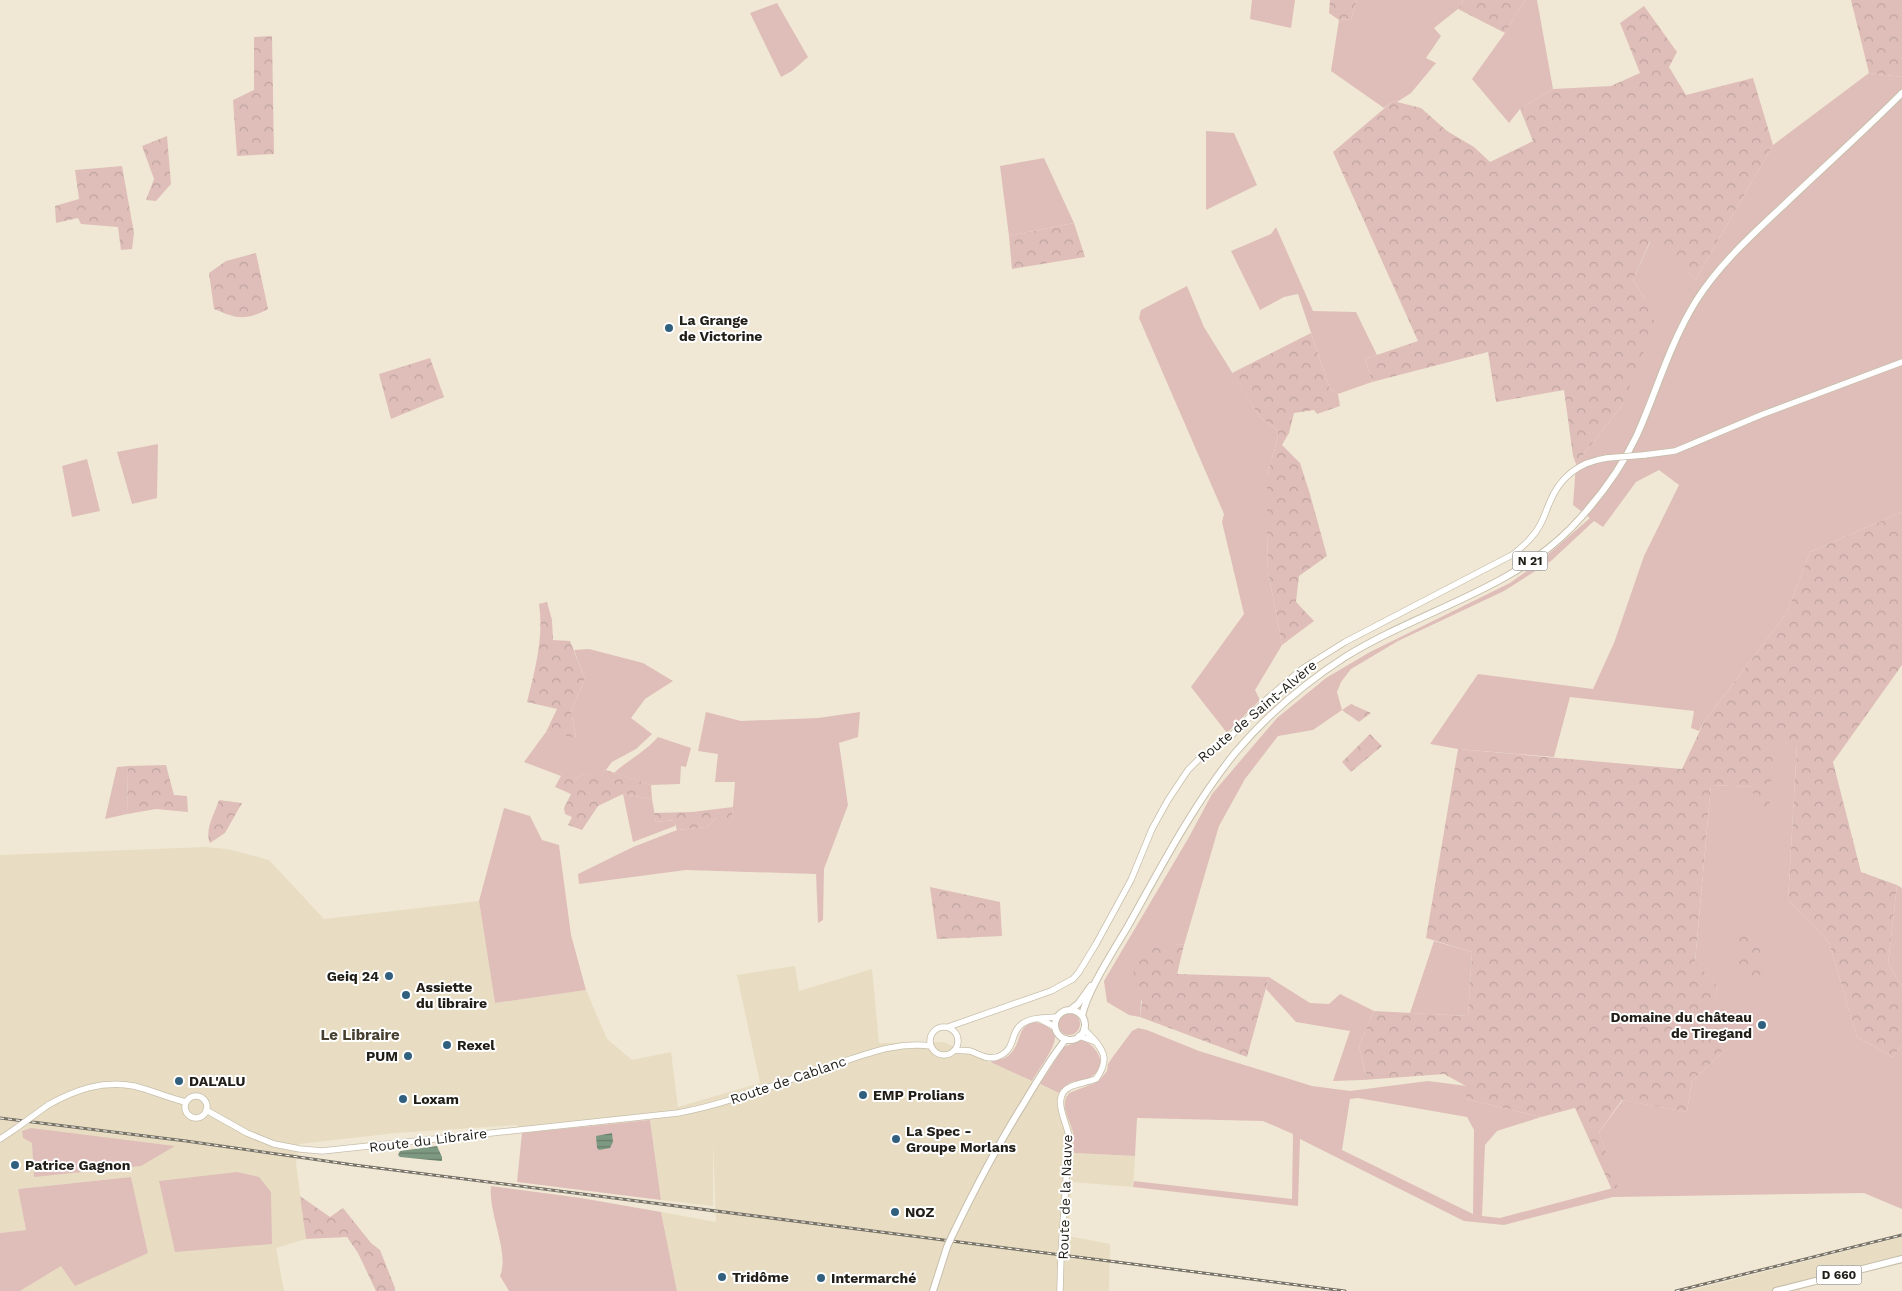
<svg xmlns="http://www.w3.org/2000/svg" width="1902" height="1291" viewBox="0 0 1902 1291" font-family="'Work Sans',sans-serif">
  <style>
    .built { fill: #e8ddc2 }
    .grass { fill: #dfbeb9; fill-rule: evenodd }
    .forest { fill: url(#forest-crowns) }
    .water { fill: url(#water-rules) }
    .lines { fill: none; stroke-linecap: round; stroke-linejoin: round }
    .secondary-casing { stroke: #c7bfac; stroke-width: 7 }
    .primary-casing { stroke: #c7bfac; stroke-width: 8 }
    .secondary { stroke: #fff; stroke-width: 5.5 }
    .primary { stroke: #fff; stroke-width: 6 }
    .rail-casing { stroke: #787366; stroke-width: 3 }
    .rail { stroke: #fff; stroke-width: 1; stroke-dasharray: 4; stroke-linecap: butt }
    .secondary-bridge-casing { stroke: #c7bfac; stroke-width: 7; stroke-linecap: butt }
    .primary-bridge-casing { stroke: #c7bfac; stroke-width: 8; stroke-linecap: butt }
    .secondary-bridge { stroke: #fff; stroke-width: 5.5 }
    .primary-bridge { stroke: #fff; stroke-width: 6 }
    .poi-dot { fill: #31607f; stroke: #fff; stroke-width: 2 }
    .labels { text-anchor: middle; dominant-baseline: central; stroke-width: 4; stroke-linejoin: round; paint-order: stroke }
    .shield { fill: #fff; stroke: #64625d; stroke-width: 1 }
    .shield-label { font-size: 12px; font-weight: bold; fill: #211e17 }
    .poi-label { font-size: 14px; font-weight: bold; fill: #211e17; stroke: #fff; text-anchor: start }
    .street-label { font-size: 14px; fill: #211e17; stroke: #fff }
    .neighbourhood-label { font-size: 15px; font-weight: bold; fill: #474030; stroke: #fff }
  </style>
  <defs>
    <pattern id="forest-crowns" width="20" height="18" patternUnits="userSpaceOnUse" patternTransform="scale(1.25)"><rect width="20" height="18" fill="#dfbeb9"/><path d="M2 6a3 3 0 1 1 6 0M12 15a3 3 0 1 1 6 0" fill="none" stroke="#bfa39e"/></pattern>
    <pattern id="water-rules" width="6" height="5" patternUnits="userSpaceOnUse" patternTransform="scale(1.25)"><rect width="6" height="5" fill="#7e9982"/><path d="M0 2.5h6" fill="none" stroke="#677c69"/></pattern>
  </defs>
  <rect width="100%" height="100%" fill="#f0e8d4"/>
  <path class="built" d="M206,847L227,849L269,860L324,919L479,901L495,1003L586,990L607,1039L632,1060L671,1052L678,1107L760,1083L737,975L795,966L799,991L872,969L879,1043L944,1042L1059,1093L1071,1098L1074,1153L1135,1156L1133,1187L1072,1182L1068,1236L1110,1244L1109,1291H677L661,1212L716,1222L713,1143V1206L661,1200L650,1120L522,1133L517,1125L396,1133L299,1144L296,1163L306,1239L276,1248L284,1291H20L61,1266L148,1253L131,1177L18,1189L26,1230L0,1233V855Z
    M1902,1237V1263L1800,1289V1291H1688Z"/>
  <path class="grass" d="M1252,0H1295L1291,28L1250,19Z
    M1357,0H1463L1458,9L1434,28L1441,36L1426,58L1436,63L1411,93L1397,102L1393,101L1384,108L1331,71L1339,20L1351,19Z
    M1525,0H1537L1553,89L1520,109L1509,123L1472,79L1505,33Z
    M777,3L808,57L792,71L781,77L750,13Z
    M1869,73L1902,77V512L1810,552L1787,613L1704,722L1699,731L1691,728L1694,711L1570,697L1554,757L1458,749L1430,744L1478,674L1593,689L1614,643L1644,556L1679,485L1659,470L1636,482L1603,527L1594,521L1551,561L1504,591L1398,641L1351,669L1341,682L1337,692L1342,710L1313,730L1278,736L1245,779L1219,826L1184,945L1145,942L1140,1017L1129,1015L1107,1002L1104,981L1189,837L1212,794L1277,718L1326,678L1370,652L1510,583L1538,563L1590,518L1573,505L1576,464L1623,404L1646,301L1633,280L1651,240L1696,279L1773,145Z
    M1206,131L1234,133L1257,185L1206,210Z
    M1044,158L1074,223L1009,236L1000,166Z
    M1276,227L1313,311L1356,312L1377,355L1365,359L1372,382L1338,394L1330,389L1298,294L1284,297L1260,310L1231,251L1271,234Z
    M1187,286L1204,327L1259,416L1278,431L1277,441L1267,475V531L1268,571L1282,645L1255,690L1260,700L1227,733L1191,687L1244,614L1222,522L1224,514L1139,318L1141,310Z
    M158,444L157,498L132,504L117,452Z
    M87,459L100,511L72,517L62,466Z
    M589,649L643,663L673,681L645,699L631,718L652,734L636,749L612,762L599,779L584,774L576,779L564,771L561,776L524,762L546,732L576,737L571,711L585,679L574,650Z
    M706,712L741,721L818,718L860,712L858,737L839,743L848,805L824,869L823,920L818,923L816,874L686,870L579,884L578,874L633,847L677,830L706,827L717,818H732L735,782H715L718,754L698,751Z
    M658,737L691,748L686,767L681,766L680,784L651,785L614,773C628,760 645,752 658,737Z
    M1773,745H1797L1788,900L1829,942L1857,1037L1893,1057L1902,1045V1209L1864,1193L1613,1197L1504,1225L1464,1221L1300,1139L1298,1206L1133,1187L1134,1181L1292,1199L1293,1134L1263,1121L1137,1118L1135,1156L1074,1153C1073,1146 1074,1138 1073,1132C1070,1119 1059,1106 1069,1093L1095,1083L1101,1078L1107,1071L1108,1064L1112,1058L1132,1031L1138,1028L1147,1030L1199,1051L1312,1086L1350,1091L1428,1081L1467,1086L1466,1099L1541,1117L1497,1131L1485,1145L1482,1216L1500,1218L1617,1187L1599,1132L1623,1100L1687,1112L1692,1081L1721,1054L1707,1025L1718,987L1695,962L1711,785L1753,787ZM1358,1098L1467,1117L1474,1130L1473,1214L1342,1150L1350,1099Z
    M128,766L127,814L105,819L117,767Z
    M623,794L652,799L656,822L675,820V826L633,842Z
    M504,808L530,816L542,840L559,845L571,935L586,990L495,1003L479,901Z
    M1897,885L1902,888V987L1888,964Z
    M1434,941L1472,952L1468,1016L1410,1013Z
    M1269,977L1310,1003L1329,1004L1340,994L1374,1011L1359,1046L1366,1076L1363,1080L1333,1081L1350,1031L1296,1022L1266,989Z
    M1058 1024a11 11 0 1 1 22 0a11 11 0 1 1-22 0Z
    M1036,1022C1043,1024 1055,1029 1055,1037C1055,1049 1038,1070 1032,1081L990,1062C997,1060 1007,1059 1012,1052C1022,1040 1017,1025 1036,1022Z
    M1082,1040C1097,1045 1110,1066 1091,1077C1077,1084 1072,1076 1059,1093L1040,1084L1064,1047Z
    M650,1120L661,1200L517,1182L522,1133Z
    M31,1128L175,1146L141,1166L34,1177L32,1143L23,1138L22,1131Z
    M237,1172L259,1177L271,1192L272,1244L175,1252L159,1181Z
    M131,1177L148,1253L75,1286L61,1266L20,1291H0V1233L26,1230L18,1189Z
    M491,1186L581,1198L661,1212L677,1291H509L500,1276C510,1253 488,1214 491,1186Z"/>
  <path class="forest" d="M1330,0H1357L1351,19L1339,20L1329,13Z
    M1463,0H1525L1505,33L1458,9Z
    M1851,0H1902V77L1869,73Z
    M1644,6L1677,52L1669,67L1686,95L1753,78L1773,145L1696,279L1650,241L1633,280L1646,301L1655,323L1623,404L1576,464L1573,456L1564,390L1496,402L1488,352L1372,382L1365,359L1418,341L1333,152L1393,101L1421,108L1447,131L1474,147L1490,162L1533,141L1520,109L1553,89L1611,86L1640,73L1620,23Z
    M272,36L274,154L237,156L233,100L254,90V37Z
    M167,136L171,184L156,201L146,200L154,179L142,146Z
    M122,166L134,233L132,249L121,250L118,227L81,224L78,218L56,223L55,206L79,199L75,170Z
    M1074,223L1085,257L1012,269L1009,236Z
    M256,253L268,309C245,321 237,319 214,309L209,273L226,261Z
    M1311,333L1330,389L1338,394L1340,406L1317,414L1314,410L1294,413L1289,433L1282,445L1300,463L1310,494L1327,556L1299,576L1296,602L1314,621L1282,645L1268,571L1267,531V475L1277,441L1278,431L1259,416L1232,373Z
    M430,358L444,397L391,419L379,374Z
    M1902,512V665L1833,762L1861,872L1897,885L1888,964L1902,987V1045L1893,1057L1857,1037L1829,942L1788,900L1797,746L1774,745L1769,808L1755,805L1752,787L1711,785L1695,961L1718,987L1708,1025L1725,1032L1721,1054L1692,1081L1687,1112L1622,1100L1599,1132L1618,1187L1612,1190L1575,1108L1541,1117L1466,1099V1086L1444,1074L1363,1080L1366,1075L1359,1046L1374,1011L1468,1016L1472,952L1426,938L1458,749L1682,769L1704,722L1787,613L1810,552Z
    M547,602L552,620L553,640L570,641L585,679L571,711L576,738L546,732L557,709L527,702C535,670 544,637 539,604Z
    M1351,704L1371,713L1359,722L1342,710Z
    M1370,734L1382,746L1351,772L1342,762Z
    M166,765L174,795L187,796L188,812L156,809L127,814L128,766Z
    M564,770L576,779L584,774L599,778L606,770L651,785L652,799L623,794L598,806L582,830L568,825L572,817L565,814L564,808L571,794L555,787Z
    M219,800L242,803L225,833L210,843C204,830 215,813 219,800Z
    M733,807L732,818H717L706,827L677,830L674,820L656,822L654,813L692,812Z
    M930,887L1000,902L1002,936L937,939Z
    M1744,932L1756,937C1760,945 1766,969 1759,977C1757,979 1754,979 1752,981L1738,974L1732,964L1739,938Z
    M1145,941L1184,945L1177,974L1269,977L1247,1057L1140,1017L1142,1001L1130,989L1134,970Z
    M300,1196L330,1217L343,1208L371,1243L380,1250L395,1288V1291H376L358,1253L347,1237L306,1239Z"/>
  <path class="water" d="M612,1133L613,1142L610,1148L599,1150L597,1148L596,1136Z
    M437,1146L442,1157V1161H440L400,1157L398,1155L400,1151Z"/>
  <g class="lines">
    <g class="secondary-casing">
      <path id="secondary" d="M1644,455L1675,451L1761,415L1902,362
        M1040,1019L1055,1027
        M930 1041a14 14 0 1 1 28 0a14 14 0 1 1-28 0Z
        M948,1027L1051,991L1073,979L1079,972L1096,944L1131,880L1152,829L1168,800L1188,770L1200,758L1232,735L1267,699L1302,669L1345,642L1514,554C1524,545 1534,537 1540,525C1544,518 1546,511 1549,504C1559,478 1579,462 1607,458
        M1079,1036L1093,1041
        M955,1050C960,1051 966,1050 970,1051C979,1054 987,1060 997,1057C1017,1050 1009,1033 1022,1024C1032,1017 1046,1018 1057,1017
        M185 1107a11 11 0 1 1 22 0a11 11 0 1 1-22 0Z
        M48,1105C75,1090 102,1080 134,1086C151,1090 168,1098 186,1102
        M206,1110L247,1133L274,1144L300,1149L322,1151L678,1113C734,1103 787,1079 842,1062C872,1052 899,1042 931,1046
        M0,1139L15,1129
        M1060,1291L1061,1254L1069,1137C1067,1121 1049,1095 1072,1086C1080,1083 1088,1082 1096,1079C1113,1056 1100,1046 1084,1029"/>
    </g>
    <g class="primary-casing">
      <path id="primary" d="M1070,1010L1078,1004L1091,986
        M1055 1025a15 15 0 1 1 30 0a15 15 0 1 1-30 0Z
        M1082,1016C1087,991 1114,950 1128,926C1161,867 1193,805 1235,753C1266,716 1305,683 1345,657C1419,611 1509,591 1571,528C1597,501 1621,469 1637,435C1657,390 1670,343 1696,301C1720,263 1754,233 1786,203C1825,166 1864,131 1902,93
        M952,1236C974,1190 997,1146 1024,1103C1037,1081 1050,1059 1066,1039
        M933,1291L947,1247
        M1776,1291L1902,1259"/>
    </g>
    <use href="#secondary" class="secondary"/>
    <use href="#primary" class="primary"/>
    <g class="rail-casing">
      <path id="rail" d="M0,1118L186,1141L354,1165L1345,1291
        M1676,1291L1902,1235"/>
    </g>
    <use href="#rail" class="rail"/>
    <g class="secondary-bridge-casing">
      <path id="secondary-bridge" d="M1607,458L1644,455
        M15,1129L48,1105"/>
    </g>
    <g class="primary-bridge-casing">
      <path id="primary-bridge" d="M947,1247L952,1236"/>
    </g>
    <use href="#secondary-bridge" class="secondary-bridge"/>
    <use href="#primary-bridge" class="primary-bridge"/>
  </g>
  <g class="poi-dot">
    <circle cx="669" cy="328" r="5"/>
    <circle cx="389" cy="976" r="5"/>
    <circle cx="406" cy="995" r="5"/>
    <circle cx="1762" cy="1025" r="5"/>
    <circle cx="447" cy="1045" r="5"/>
    <circle cx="408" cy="1056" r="5"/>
    <circle cx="179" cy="1081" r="5"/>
    <circle cx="863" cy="1095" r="5"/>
    <circle cx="403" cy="1099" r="5"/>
    <circle cx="896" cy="1139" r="5"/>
    <circle cx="15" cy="1165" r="5"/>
    <circle cx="895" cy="1212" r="5"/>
    <circle cx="722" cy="1277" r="5"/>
    <circle cx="821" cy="1278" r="5"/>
  </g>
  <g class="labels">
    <g class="shield">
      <rect x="1512.5" y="551.5" width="35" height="19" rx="4"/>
      <rect x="1816.5" y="1265.5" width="45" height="19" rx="4"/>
    </g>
    <g class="shield-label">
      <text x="1530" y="561">N 21</text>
      <text x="1839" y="1275">D 660</text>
    </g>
    <g class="poi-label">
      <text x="679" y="320">La Grange<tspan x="679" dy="16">de Victorine</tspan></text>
      <text x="379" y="976" text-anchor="end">Geiq 24</text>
      <text x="416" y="987">Assiette<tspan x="416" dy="16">du libraire</tspan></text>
      <text x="1752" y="1017" text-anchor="end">Domaine du château<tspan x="1752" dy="16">de Tiregand</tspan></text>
      <text x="457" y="1045">Rexel</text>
      <text x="398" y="1056" text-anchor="end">PUM</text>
      <text x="189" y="1081">DAL'ALU</text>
      <text x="873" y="1095">EMP Prolians</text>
      <text x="413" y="1099">Loxam</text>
      <text x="906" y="1131">La Spec -<tspan x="906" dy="16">Groupe Morlans</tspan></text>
      <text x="25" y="1165">Patrice Gagnon</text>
      <text x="905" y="1212">NOZ</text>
      <text x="732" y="1277">Tridôme</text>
      <text x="831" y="1278">Intermarché</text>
    </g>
    <g class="street-label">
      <text transform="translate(1257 711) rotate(-40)">Route de Saint-Alvère</text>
      <text transform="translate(788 1080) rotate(-19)">Route de Cablanc</text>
      <text transform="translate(428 1140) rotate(-7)">Route du Libraire</text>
      <text transform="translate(1065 1197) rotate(-88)">Route de la Nauve</text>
    </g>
    <g class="neighbourhood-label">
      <text x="360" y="1035">Le Libraire</text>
    </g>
  </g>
</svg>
